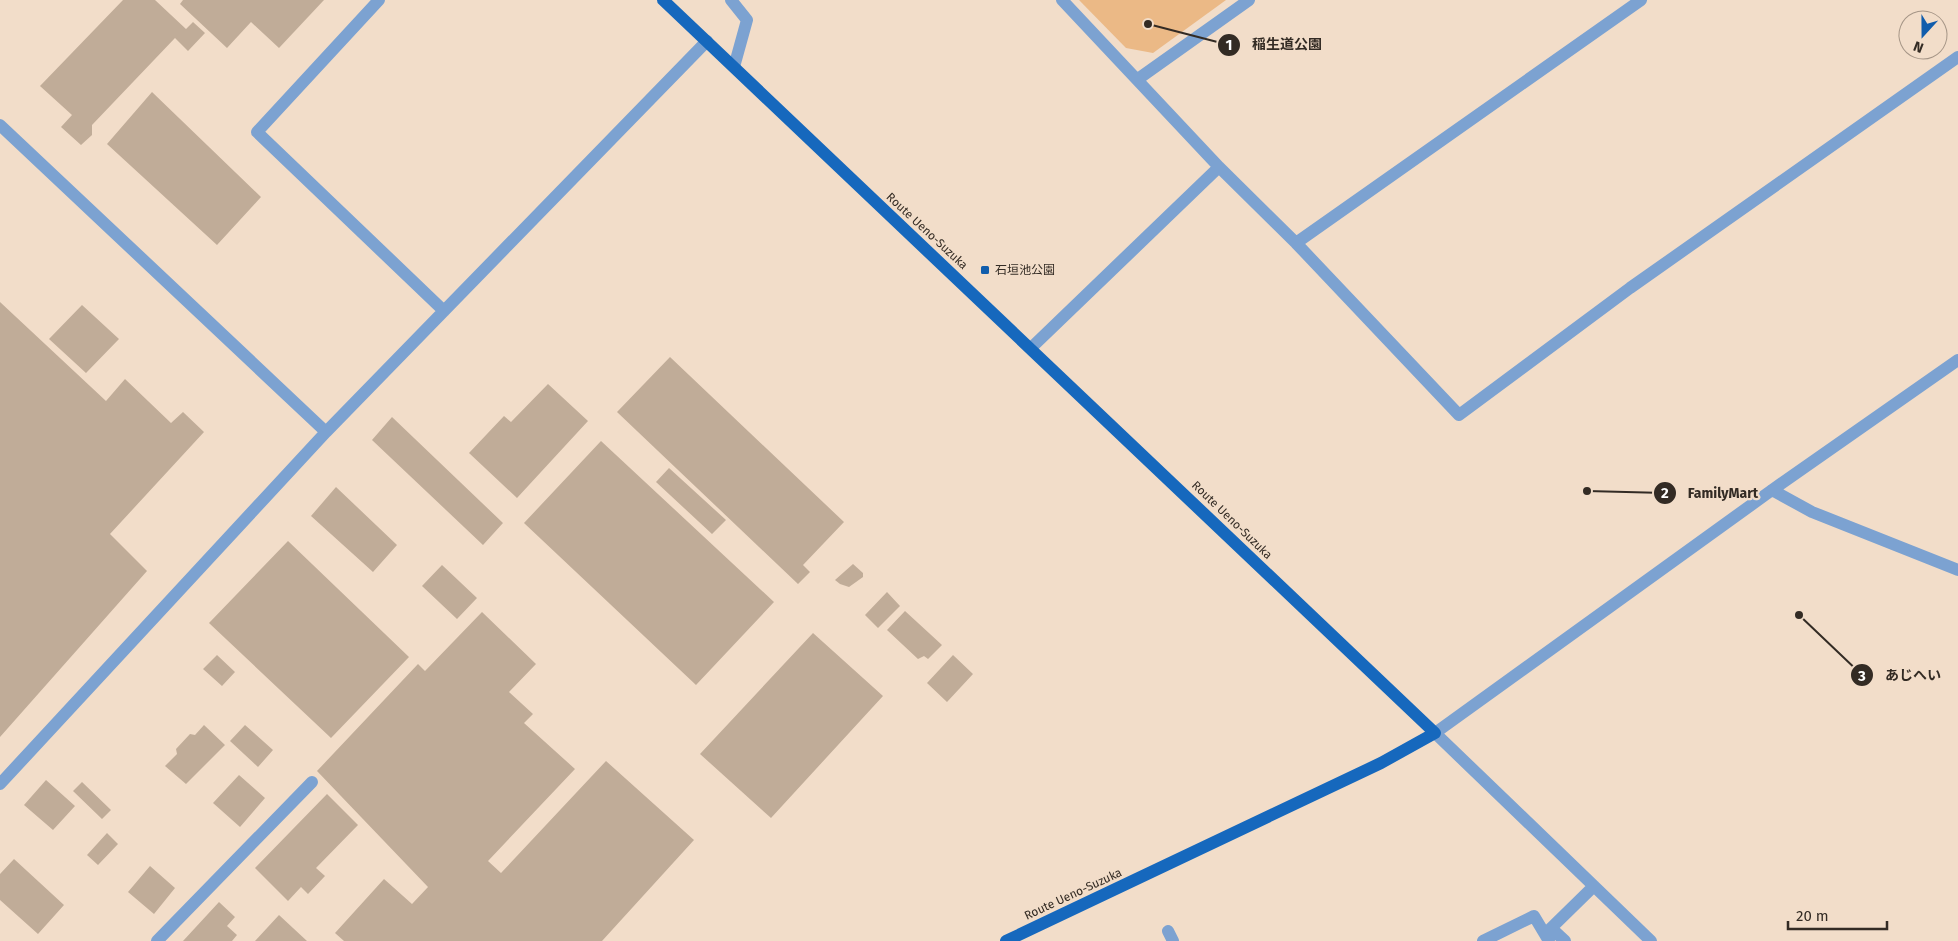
<svg xmlns="http://www.w3.org/2000/svg" width="1958" height="941" viewBox="0 0 1958 941" font-family="'Fira Sans','Noto Sans JP',sans-serif">
  <style>
    .green { fill: #ebb986 }
    .building { fill: #c0ac98 }
    .lines { fill: none; stroke-linecap: round; stroke-linejoin: round }
    .minor { stroke: #7ca2d1; stroke-width: 12 }
    .major { stroke: #1668bd; stroke-width: 12 }
    .poi-dot { fill: #115dac; stroke: #f2ddc9; stroke-width: 2 }
    .labels { text-anchor: middle; dominant-baseline: central; stroke-width: 4.5; stroke-linejoin: round; paint-order: stroke }
    .street-label { font-size: 12px; fill: #332b24; stroke: #f2ddc9 }
    .poi-label { font-size: 12px; fill: #332b24; stroke: #f2ddc9; text-anchor: start }
    .leader { fill: none; stroke: #332b24; stroke-width: 2 }
    .callout-dot { fill: #332b24; stroke: #f2ddc9; stroke-width: 2 }
    .mark-label { font-size: 15px; text-anchor: middle; font-weight: bold; fill: #fff }
    .callout-label { font-size: 14px; text-anchor: middle; font-weight: bold; fill: #332b24; stroke: #f2ddc9; stroke-width: 4.5; stroke-linejoin: round; paint-order: stroke }
  </style>
  <rect width="100%" height="100%" fill="#f2ddc9"/>
  <path class="green" d="M1079,0H1226L1153,53L1126,48Z"/>
  <path class="building" d="M123,0H155L186,29L193,22L205,33L188,51L175,38L92,125V135L81,145L61,127L72,115L40,86Z
    M183,0H324L279,48L251,22L227,48L180,4Z
    M152,92L261,197L217,245L107,144Z
    M0,302L106,401L125,379L171,423L183,412L204,432L110,534L147,571L0,737Z
    M82,305L119,339L86,373L49,339Z
    M670,357L844,522L803,565L810,572L798,584L617,412Z
    M548,384L588,421L517,498L469,453L504,416L511,422Z
    M392,417L503,523L483,545L372,440Z
    M601,441L774,602L696,685L524,523Z
    M669,468L726,520L712,534L656,482Z
    M336,487L397,545L373,572L311,516Z
    M288,541L409,657L331,738L209,623Z
    M853,564L863,573V577L849,587L840,584L835,580Z
    M442,565L477,598L457,619L422,586Z
    M887,592L900,606L878,628L865,615Z
    M905,611L942,645L928,659L924,656L918,659L887,630Z
    M482,612L536,664L509,692L533,714L524,723L575,769L488,861L501,873L606,761L694,840L602,941H344L335,933L384,879L412,904L428,887L317,771L418,664L425,671Z
    M813,633L883,696L771,818L700,754Z
    M217,655L235,672L222,686L203,669Z
    M953,655L973,674L947,702L927,683Z
    M204,725L225,745L186,784L165,766L177,754L176,749L190,734L195,735Z
    M245,725L273,750L258,767L230,741Z
    M239,775L265,798L240,827L213,803Z
    M46,780L75,806L53,830L24,805Z
    M82,782L111,810L102,819L73,791Z
    M327,794L358,825L316,868L325,876L308,894L301,887L288,901L255,868Z
    M107,833L118,844L98,865L87,855Z
    M14,859L64,905L38,934L0,900V874Z
    M150,866L175,888L154,914L128,892Z
    M219,902L235,917L227,926L237,935L232,941H183Z
    M279,915L307,941H255Z"/>
  <g class="lines">
    <path class="minor" d="M379,0L257,132L444,311
      M731,0L747,20L734,67
      M1062,0L1219,167L1296,243L1459,415L1630,288L1958,57
      M1138,79L1249,0
      M0,125L326,432
      M1296,243L1641,0
      M1031,348L1219,167
      M1772,490L1812,512L1958,570
      M0,784L326,432L707,41
      M1551,928L1565,941
      M1168,931L1173,941
      M1545,934L1594,886
      M157,941L312,782
      M1483,941L1534,916L1549,941
      M1651,941L1435,733L1772,490L1958,360"/>
    <path class="major" d="M663,0L1435,733L1381,763L1006,941"/>
  </g>
  <rect class="poi-dot" x="980" y="265" width="10" height="10" rx="2.5"/>
  <g class="labels">
    <g class="street-label">
      <text transform="translate(927 231) rotate(43)">Route Ueno-Suzuka</text>
      <text transform="translate(1232 520) rotate(44)">Route Ueno-Suzuka</text>
      <text transform="translate(1073 894) rotate(-25)">Route Ueno-Suzuka</text>
    </g>
    <g class="poi-label">
      <text x="995" y="270">石垣池公園</text>
    </g>
  </g>
  <path class="leader" d="M1148 24L1229 45M1587 491L1665 493M1799 615L1862 675"/>
  <g class="callout-dot">
    <circle cx="1148" cy="24" r="5"/>
    <circle cx="1587" cy="491" r="5"/>
    <circle cx="1799" cy="615" r="5"/>
    <circle cx="1229" cy="45" r="12"/>
    <circle cx="1665" cy="493" r="12"/>
    <circle cx="1862" cy="675" r="12"/>
  </g>
  <g class="mark-label">
    <text x="1229" y="50">1</text>
    <text x="1665" y="498">2</text>
    <text x="1862" y="681">3</text>
  </g>
  <g class="callout-label">
    <text x="1287" y="49">稲生道公園</text>
    <text x="1723" y="498">FamilyMart</text>
    <text x="1913" y="680">あじへい</text>
  </g>
  <g transform="translate(1923 35) rotate(201)"><circle r="24" fill="#f2ddc9" stroke="#a69687"/>
  <path d="M0-4L9 19L0 12L-9 19Z" fill="#115dac"/>
  <text y="-8" font-size="14" font-weight="bold" text-anchor="middle" fill="#332b24">N</text>
  </g>
  <path d="M1788 921v8h99v-8" fill="none" stroke="#332b24" stroke-width="2.5"/>
  <text x="1796" y="921" font-size="15" fill="#332b24" stroke="#f2ddc9" stroke-width="4" paint-order="stroke">20 m</text>
</svg>
